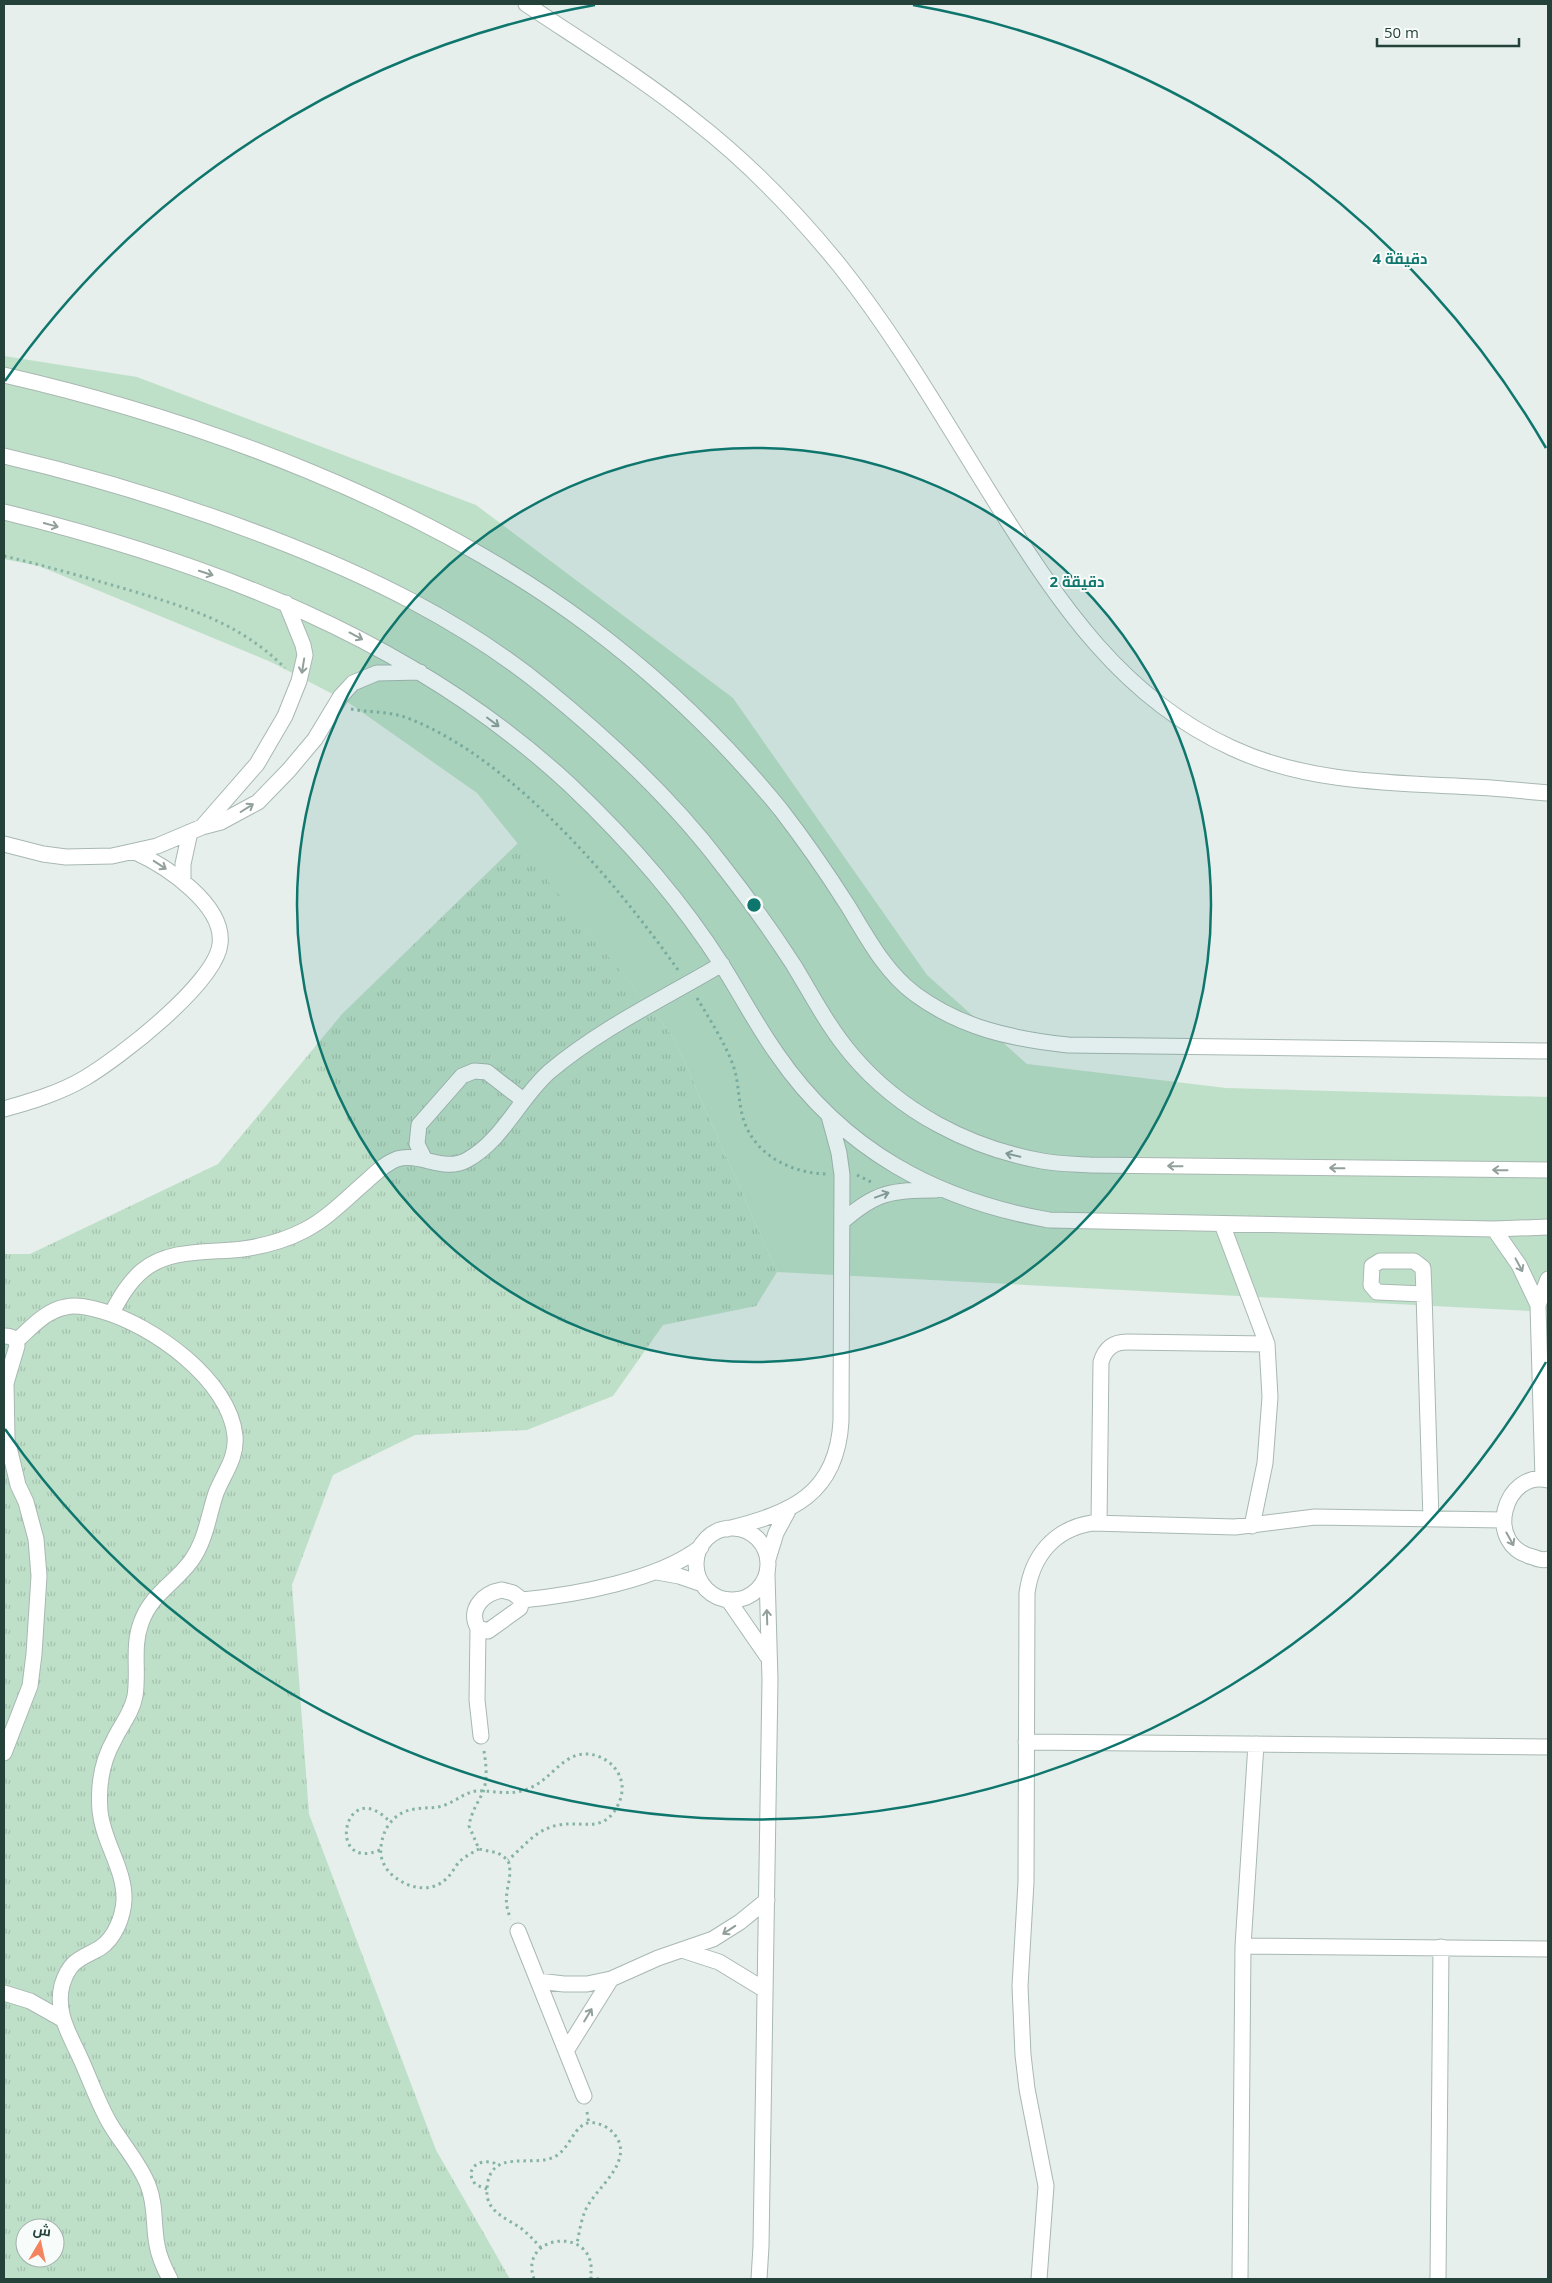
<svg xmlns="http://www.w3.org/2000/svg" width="1552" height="2283" viewBox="0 0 1552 2283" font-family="'Open Sans',Cairo,sans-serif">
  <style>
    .grass { fill: url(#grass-tufts); fill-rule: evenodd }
    .park { fill: #bfe0c8 }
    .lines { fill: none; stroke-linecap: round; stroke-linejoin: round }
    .minor-casing { stroke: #a8b8b2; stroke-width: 17 }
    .path { stroke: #86b3a5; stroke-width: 3; stroke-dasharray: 2.5 4; stroke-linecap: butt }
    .minor { stroke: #fff; stroke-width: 15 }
    .oneway { stroke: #92a09c }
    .ring { fill: none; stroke: #0f766e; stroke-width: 2.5 }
    .centre { fill: #0f766e; stroke: #f7fbf9; stroke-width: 2.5 }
    .ring-label { font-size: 15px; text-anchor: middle; font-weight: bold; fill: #0f766e; stroke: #f7fbf9; stroke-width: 4; stroke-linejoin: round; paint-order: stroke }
  </style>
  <defs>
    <pattern id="grass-tufts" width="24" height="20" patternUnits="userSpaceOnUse" patternTransform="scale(1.25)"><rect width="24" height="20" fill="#bfe0c8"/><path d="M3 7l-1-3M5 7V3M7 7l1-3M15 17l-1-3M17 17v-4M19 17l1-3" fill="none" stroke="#a4c1ad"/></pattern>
  </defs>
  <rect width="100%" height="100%" fill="#e6efeb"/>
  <path class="grass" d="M518,843L674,1038L777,1272L756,1306L663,1325L613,1396L527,1430L415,1435L333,1475L292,1585L309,1814L436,2150L510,2279H4V1254H30L218,1164L342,1014ZM25,2228H55V2258H25Z"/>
  <path class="park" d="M4,356L137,377L476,505L733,698L927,975L1027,1064L1226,1088L1548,1097V1312L777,1272L674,1038L477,793L346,701L271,662L39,566L4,559Z"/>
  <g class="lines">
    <g class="minor-casing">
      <path id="minor" d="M526,4C583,42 642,78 695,121C749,163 797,213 840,266C899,340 947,425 998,506C1060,604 1122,698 1232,748C1307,783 1392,783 1473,787C1498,788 1523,791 1548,793
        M4,375C201,420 425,503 588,625C659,678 725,741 781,810C805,841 827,873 848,906C867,937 885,972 915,994C961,1028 1012,1039 1068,1045L1548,1051
        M4,456C94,477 182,504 268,537C367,575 463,621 546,689C610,741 672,799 722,865C747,897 771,930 793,964C812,995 828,1027 852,1055C900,1112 970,1148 1042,1161C1058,1164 1074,1164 1090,1165L1548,1170
        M4,512C209,562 413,639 570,785C627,839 680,899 722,965C741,995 757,1026 777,1054C843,1150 936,1200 1049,1220L1494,1229L1548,1227
        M202,827L257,764L285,716L299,681L305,655L303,645L286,603
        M4,844L43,854L66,857L112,856L157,846L202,827L221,822L258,802L289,770L315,739L341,696L353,683L377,673L420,672
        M183,881V864L190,832
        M4,1109C32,1101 60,1093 85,1078C119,1058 216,983 220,944C225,905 166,866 135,852
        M425,1160L417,1144L419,1125L462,1076L474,1071L487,1072L523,1100
        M842,1222C875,1192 892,1190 936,1190
        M1222,1224L1267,1344
        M1494,1229L1519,1265L1538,1305
        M1424,1294L1377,1292L1371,1285L1372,1266L1380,1261H1414L1423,1268L1424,1294L1431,1519
        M111,1314C120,1298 128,1283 142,1271C169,1248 210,1253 243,1249C264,1246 286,1240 305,1230C326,1219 343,1202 361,1186C372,1177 383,1164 397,1159C421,1152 443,1173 467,1160C503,1140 519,1099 549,1072C601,1028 663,999 722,964
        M4,1336C12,1336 16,1338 17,1346L6,1383L7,1439L18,1485L26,1502L36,1539L39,1576L34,1654L30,1686L4,1753
        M16,1341C31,1328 46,1310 66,1307C77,1304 91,1308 102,1311C152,1325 230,1380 235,1436C237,1458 224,1473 216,1493C208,1517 206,1540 191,1561C174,1584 151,1594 141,1623C132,1647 139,1671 135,1696C132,1713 121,1725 114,1740C102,1761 98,1787 100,1811C103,1842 125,1869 124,1900C123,1917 115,1938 100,1948C81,1959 70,1959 62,1985C56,2009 66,2028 76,2049C88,2073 96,2099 109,2122C121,2143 139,2162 148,2185C156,2205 153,2224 157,2245C159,2257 164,2268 170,2279
        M1543,1479L1538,1305L1548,1279
        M1548,1480C1505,1469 1482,1545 1533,1557C1538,1559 1543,1561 1548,1559
        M1099,1522L1101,1362C1105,1349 1113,1342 1127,1342L1267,1344L1270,1397L1265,1463L1252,1526
        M696 1564a36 36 0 1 1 72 0a36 36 0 1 1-72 0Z
        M727,1529C791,1513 837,1495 841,1421L842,1175L839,1153L829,1116
        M768,1559L776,1533L789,1509
        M657,1572L679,1576L702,1584
        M502,1590L513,1593L522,1600L520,1608L488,1631L478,1628C467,1609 484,1593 502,1590Z
        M522,1600C575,1595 659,1580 701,1547
        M729,1601L767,1656
        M478,1628L477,1700L481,1736
        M1026,1742L1548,1747
        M518,1931L584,2096
        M1243,1946L1548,1949
        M682,1950L719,1962L765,1990
        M538,1981L564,1984H587L611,1979L658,1958L713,1939L740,1922L767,1900
        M4,1993L30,2001L62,2019
        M566,2051L611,1979
        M759,2279L761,2246L770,1680L767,1575
        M1039,2279L1046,2186L1027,2089L1023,2055L1020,1986L1026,1882L1027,1593C1032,1556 1054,1529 1092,1523L1235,1527L1315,1517L1503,1520
        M1240,2279L1243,1946L1256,1744
        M1438,2279L1441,1947"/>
    </g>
    <path class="path" d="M4,556C46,566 88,578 129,590C189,608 240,623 285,668
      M351,709C371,713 391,711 410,719C512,759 616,882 678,970
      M697,998C710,1020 724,1041 733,1065C739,1082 738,1098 742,1114C751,1153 789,1173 826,1174
      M857,1175L871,1182
      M484,1751C486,1764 488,1779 483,1792C478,1803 471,1812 469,1826L479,1849L498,1853L508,1860C515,1881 499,1894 511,1919
      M479,1849C473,1852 466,1856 460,1861C455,1866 452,1874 446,1879C435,1890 418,1890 404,1883C397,1879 389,1874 385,1866C380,1858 380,1849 382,1841C385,1824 398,1811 415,1809C425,1807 436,1809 445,1805C456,1801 464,1793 476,1791C490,1790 506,1795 521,1791C544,1785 549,1772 567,1760C588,1745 619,1760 622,1785C623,1794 619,1806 613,1813C601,1829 585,1823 568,1824C561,1824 552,1826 546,1829C532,1835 520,1850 508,1860
      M380,1850C325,1873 344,1773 390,1822
      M587,2112L589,2124
      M487,2189L476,2185C463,2170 478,2158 494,2163L497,2167
      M541,2248C535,2241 529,2235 522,2229C507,2218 485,2212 487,2189C489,2147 532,2168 554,2157C575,2147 574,2110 606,2127C613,2131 618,2138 620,2145C625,2170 594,2190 585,2211C581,2221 579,2233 577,2244
      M590,2278L599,2279
      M534,2279C517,2232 602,2225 590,2279"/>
    <use href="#minor" class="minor"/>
  </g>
  <defs><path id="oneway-shaft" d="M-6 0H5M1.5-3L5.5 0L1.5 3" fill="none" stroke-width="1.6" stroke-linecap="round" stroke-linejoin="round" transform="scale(1.25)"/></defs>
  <g class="oneway">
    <use href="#oneway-shaft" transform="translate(51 525) rotate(15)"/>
    <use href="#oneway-shaft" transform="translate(206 573) rotate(18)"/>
    <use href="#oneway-shaft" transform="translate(356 636) rotate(28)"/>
    <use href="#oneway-shaft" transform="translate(303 666) rotate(99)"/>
    <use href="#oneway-shaft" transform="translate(493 722) rotate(37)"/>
    <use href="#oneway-shaft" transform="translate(247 808) rotate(-32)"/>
    <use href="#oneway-shaft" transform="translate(160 865) rotate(33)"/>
    <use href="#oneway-shaft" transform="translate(1013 1155) rotate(-167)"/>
    <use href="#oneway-shaft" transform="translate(1175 1166) rotate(-179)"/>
    <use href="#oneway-shaft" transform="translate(1337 1168) rotate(-179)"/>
    <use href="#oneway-shaft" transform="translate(1500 1170) rotate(-179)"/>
    <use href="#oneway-shaft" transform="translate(882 1195) rotate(-20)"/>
    <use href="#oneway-shaft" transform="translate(1519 1265) rotate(62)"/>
    <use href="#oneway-shaft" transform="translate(1510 1539) rotate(61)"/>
    <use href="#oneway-shaft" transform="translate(767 1617) rotate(-92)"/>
    <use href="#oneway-shaft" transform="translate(729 1930) rotate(147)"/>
    <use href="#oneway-shaft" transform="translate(588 2015) rotate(-59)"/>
  </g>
  <circle cx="754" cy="905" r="457" fill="#0f766e" fill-opacity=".12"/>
  <g class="ring">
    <circle cx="754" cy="905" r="457"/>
    <path d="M1546 1362A914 914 0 0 1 5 1429M5 381A914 914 0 0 1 595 5M913 5A914 914 0 0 1 1546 448"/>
  </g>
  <circle cx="754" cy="905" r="8" class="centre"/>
  <g class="ring-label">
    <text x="1400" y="264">4 دقيقة</text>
    <text x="1077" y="587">2 دقيقة</text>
  </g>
  <rect width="1552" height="2283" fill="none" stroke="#24423a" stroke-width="10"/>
  <g transform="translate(40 2243) rotate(9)"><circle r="24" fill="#f7fbf9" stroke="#a3b1ad"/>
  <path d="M0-4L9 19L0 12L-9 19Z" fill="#f4845f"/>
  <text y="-8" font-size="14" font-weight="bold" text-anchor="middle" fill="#24423a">ش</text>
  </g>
  <path d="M1377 38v8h142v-8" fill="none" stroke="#24423a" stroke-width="2.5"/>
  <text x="1384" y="38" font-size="15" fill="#24423a" stroke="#f7fbf9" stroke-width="4" paint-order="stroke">50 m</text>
</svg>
